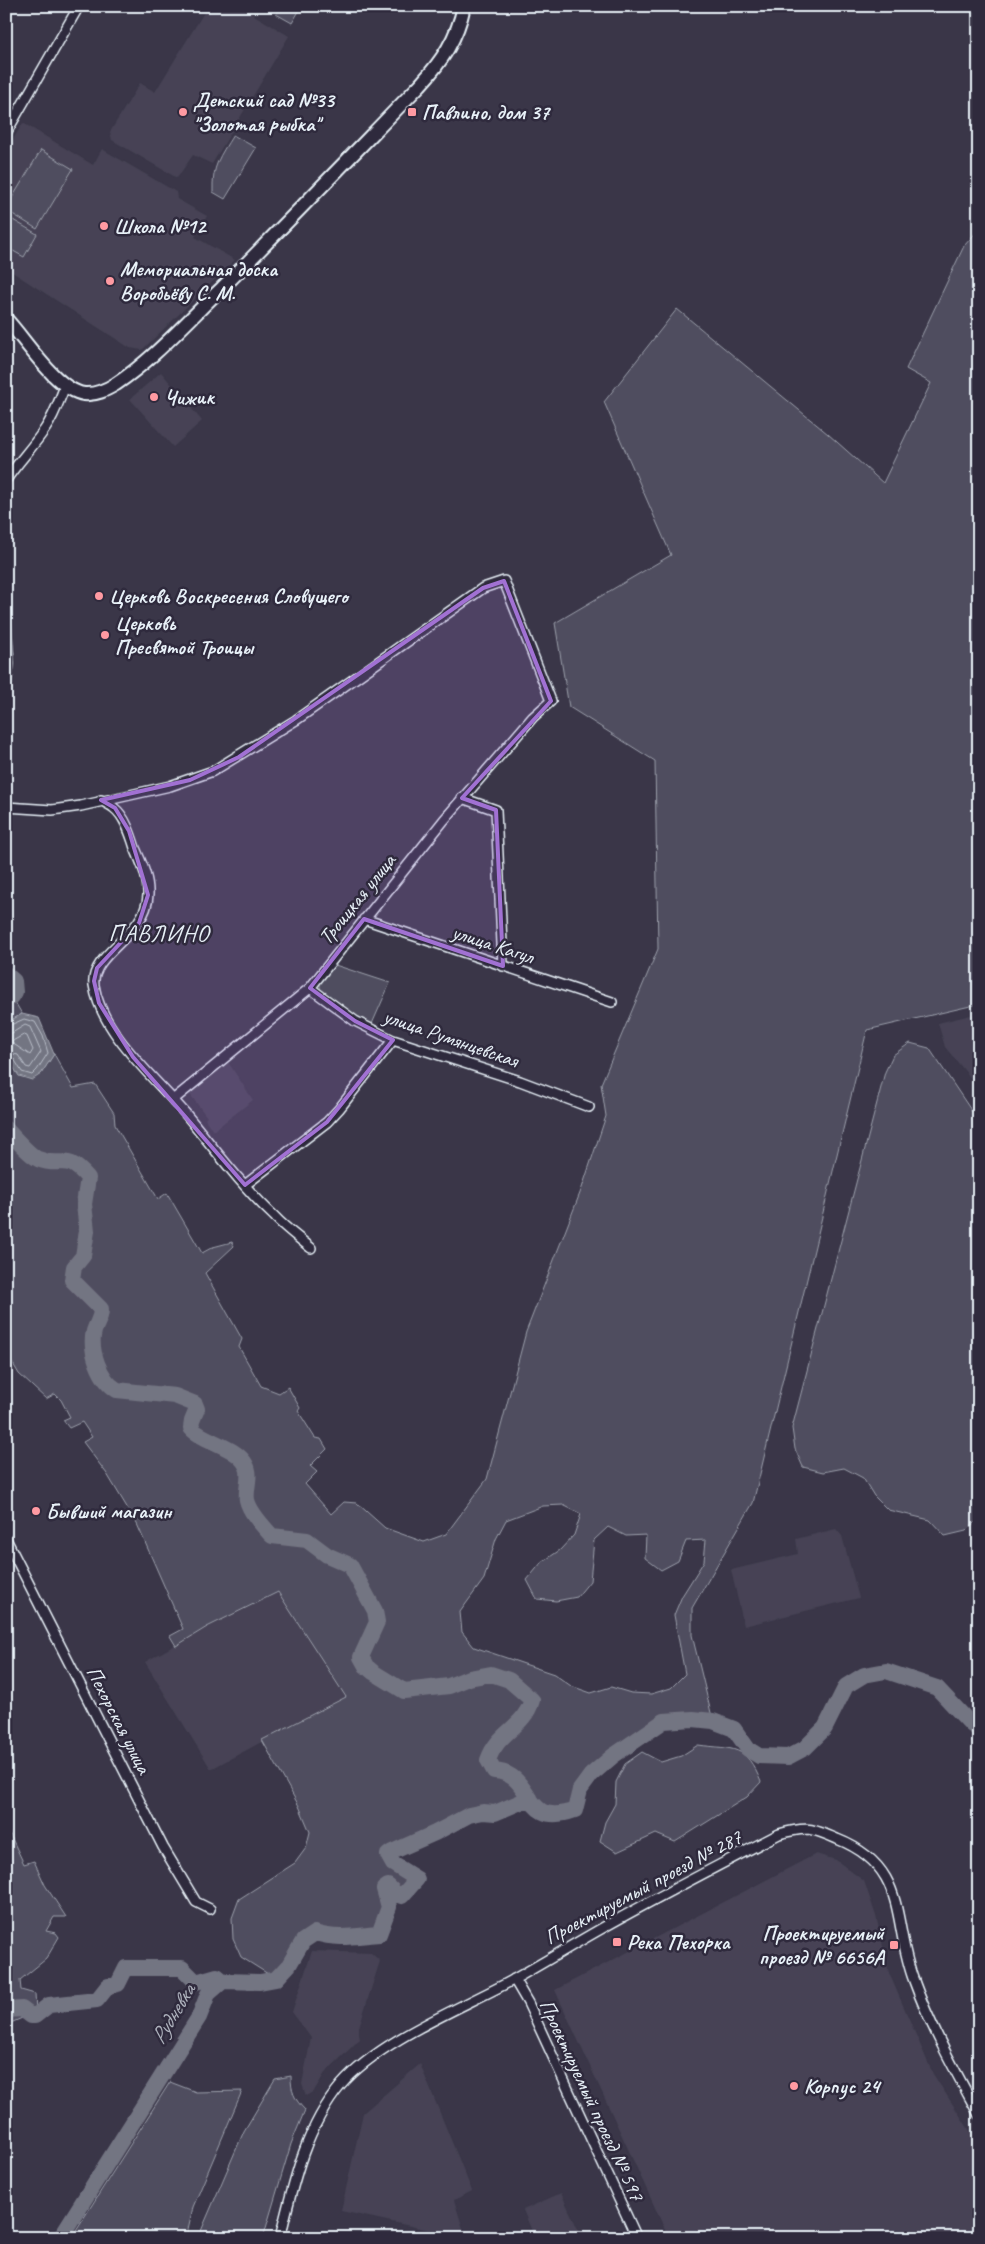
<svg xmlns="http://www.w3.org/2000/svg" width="985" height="2244" viewBox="0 0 985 2244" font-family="Caveat,sans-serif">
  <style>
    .built { fill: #464354 }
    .green { fill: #504e5f; stroke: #9ca0ac; fill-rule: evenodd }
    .water { fill: #737482; stroke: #a2a6b1 }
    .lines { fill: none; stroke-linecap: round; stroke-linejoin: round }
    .shore { stroke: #b9bfc9; stroke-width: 1 }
    .river { stroke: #737482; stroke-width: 16 }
    .minor-casing { stroke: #e8f1f8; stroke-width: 12 }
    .secondary-casing { stroke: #e8f1f8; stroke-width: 16 }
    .minor { stroke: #2f2a3d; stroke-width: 9 }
    .secondary { stroke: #2f2a3d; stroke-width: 12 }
    .marked { fill: #a171d3; fill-opacity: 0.2; stroke: #a171d3; stroke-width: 4; stroke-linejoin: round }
    .poi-dot { fill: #ff9aa2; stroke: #2f2a3d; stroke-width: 2 }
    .labels { text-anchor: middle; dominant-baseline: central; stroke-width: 5; stroke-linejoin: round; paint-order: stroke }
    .poi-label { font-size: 21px; font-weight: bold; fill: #e8f1f8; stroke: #2f2a3d; text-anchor: start }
    .street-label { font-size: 21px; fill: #e8f1f8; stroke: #2f2a3d }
    .water-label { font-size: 22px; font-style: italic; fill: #aeb2bd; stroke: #2f2a3d }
    .quarter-label { font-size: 24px; letter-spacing: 1px; fill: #e8f1f8; stroke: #2f2a3d }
  </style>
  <rect width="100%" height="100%" fill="#3a3648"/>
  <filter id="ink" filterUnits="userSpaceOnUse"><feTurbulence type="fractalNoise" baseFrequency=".02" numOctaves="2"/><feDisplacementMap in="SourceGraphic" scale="10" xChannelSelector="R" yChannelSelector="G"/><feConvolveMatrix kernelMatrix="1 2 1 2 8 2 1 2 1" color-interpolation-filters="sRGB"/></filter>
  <g filter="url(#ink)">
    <path class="built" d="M208,6H239L289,36L212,164L193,155L177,178L112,140L110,132L140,83L155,92Z
      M23,123L93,165L102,149L176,192L177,199L207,216L195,237L235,260L142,350L130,348L6,268V151Z
      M161,372L202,421L173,447L130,399Z
      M979,1013V1088L945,1047L938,1023Z
      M228,1062L253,1100L213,1131L205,1119L207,1117L189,1093Z
      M836,1529L842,1536L859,1598L744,1626L731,1570L798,1554L796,1539Z
      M278,1592L346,1697L211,1769L145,1662L207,1627Z
      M816,1854L836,1860L864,1881L876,1916L889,1973L933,2074L979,2145V2238H686L684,2234L678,2238H669L555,1990Z
      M312,1951L371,1953L380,1961L358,2030L360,2039L325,2073L314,2091L306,2096L302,2084L311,2038L292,2012Z
      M420,2064L472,2191L454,2200L466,2238L341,2211L363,2113Z
      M561,2193L582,2238H535L523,2210Z"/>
    <path class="green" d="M281,6H302L292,23L276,14Z
      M233,135L256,148L225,199L213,192C212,166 220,156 233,135Z
      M41,150L73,169L37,229L6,210V208Z
      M6,216L37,234L24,257L6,247Z
      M979,229V1004L867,1030L753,1503L692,1608V1635L713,1721L693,1719L664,1721L613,1756L591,1775L580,1790L575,1810C553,1818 544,1818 530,1798L495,1813L483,1812L469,1815L435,1833L392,1852L388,1855L393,1864L417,1879L402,1896L395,1893L388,1886L384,1889L389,1907L379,1934C355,1936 337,1940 314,1933L303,1941L289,1965L276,1979L241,1957L233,1939L232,1918L239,1899L295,1863L306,1848L310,1832L299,1806L262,1740L346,1697L278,1592L207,1627L176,1646L170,1636L183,1629L137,1524L107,1474L83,1442L92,1437L82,1422L69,1428L63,1420L70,1417L61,1400L55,1394L46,1399L19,1374L6,1352V1061L11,1064L15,1070L41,1074L54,1054L73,1088L95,1084L114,1113L115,1125L158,1199L167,1193L202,1253L213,1247L232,1242L234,1246L205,1273L242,1339L239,1347L261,1386L279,1393L288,1387L300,1408L298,1411L315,1438L321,1439L327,1449L310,1466L317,1472L305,1484L331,1514L344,1502L357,1503L385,1528L424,1542L446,1534L487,1479L526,1332L582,1188L606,1116L601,1084L658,949L655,761L569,707L555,623L671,555L604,402L677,309L828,434L883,483L931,383L906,369L964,246ZM563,1505L581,1514L574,1535L560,1550L541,1563L527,1580L537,1599L556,1601L577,1597L590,1581L594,1540L608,1527L626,1536L646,1535L645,1558L661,1570L678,1561L686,1541L706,1540L704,1561L682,1596L674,1615L685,1674L671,1688L651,1694L631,1693L611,1687L591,1693L571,1686L554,1674L474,1647L462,1632L460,1612L484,1579L496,1539L506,1520L543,1506Z
      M332,964L390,983L372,1024L357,1017L322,993C316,981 325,973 332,964Z
      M6,981L12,997L22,1014L6,1023Z
      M910,1043L929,1048L979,1122V1518L966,1531L945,1536L930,1520L888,1510L874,1496L863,1478L844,1468L823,1472L803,1467L795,1449L792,1428L885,1072L893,1055Z
      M698,1745C735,1750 745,1743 761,1782L747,1797L675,1842L656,1834L617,1852L600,1841L605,1822L615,1804L616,1782L625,1764L642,1752L661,1762L681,1756Z
      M6,1826L24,1864L34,1861L45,1885L66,1917H54L46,1931L56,1933L59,1937L46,1959L20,1980L21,1990L35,1994L36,2012L6,2025Z
      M291,2076C291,2091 294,2099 305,2110L291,2144L263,2238H198L244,2131L275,2079Z
      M170,2082L196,2092L242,2091L193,2207L186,2238H71Z"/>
    <path class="water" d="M22,1014L39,1018L54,1054L41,1074L32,1080L19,1076L11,1064L6,1061V1023Z"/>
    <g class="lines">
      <path class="shore" d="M6,1027L24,1019L35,1022L43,1036L48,1053L37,1070L32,1075L22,1072L14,1059L6,1058
        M6,1034L12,1033L25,1025L30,1027L41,1052L30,1068L26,1067L18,1055L6,1052
        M24,1035L27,1036L33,1050L30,1055L12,1043L13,1041Z"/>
      <path class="river" d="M6,974L14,981L15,992L12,997L6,998
        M6,1129C14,1137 29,1155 38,1159C63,1169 65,1151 88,1178L84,1204L87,1231L83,1256L74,1267L72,1280L101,1309C101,1319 97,1322 94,1331C89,1350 100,1380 117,1390L175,1396L195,1404L197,1409L192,1421L191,1428C202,1441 236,1446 246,1465C252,1475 245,1489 247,1500C250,1513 263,1526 272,1536L307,1540L327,1555L350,1565L375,1611L377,1622L361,1657L366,1666L373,1672L404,1691L449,1686L469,1678L491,1674L509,1680L532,1700C524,1728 498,1731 488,1760L494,1771C536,1773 520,1830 575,1810L580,1790L591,1775L613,1756L664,1721L693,1719L713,1721L734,1729L748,1749L759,1756L788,1757L805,1748L825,1728L846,1686L864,1675L886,1671L937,1688L972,1725L979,1729
        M6,2010L22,2009L31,2016H35L49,2005L97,2000L108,1986L118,1984L126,1968H182L196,1982L217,1976L223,1981
        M60,2238L199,2017L208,1994L223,1981L260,1982L276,1979L289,1965L303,1941L315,1933C337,1940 355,1936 379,1934L389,1907L384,1889L388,1886L395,1893L402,1896L417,1879L393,1864L388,1855L392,1852L435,1833L469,1815L483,1812L495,1813L530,1798"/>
      <g class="minor-casing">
        <path id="minor" d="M6,133L79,6
          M6,480C18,462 33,447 45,429C54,416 59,401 65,386
          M6,623L9,664L6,685
          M462,798L496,810L503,966
          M101,800C105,803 111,805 114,808C125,816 131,835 135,848C141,862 149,878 148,895C147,935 90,953 94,985C101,1033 155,1078 185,1113C214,1148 241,1185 274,1216C285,1228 299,1238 311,1248
          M6,807L52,810L81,806L170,786L213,771L296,720L483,588L504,581L551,701L533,717L444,820L310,988L173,1100
          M364,919L612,1002
          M310,988L355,1021L393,1040L520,1081L589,1107
          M245,1185L327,1122L339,1109L393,1040
          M6,1539L163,1847L196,1902L210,1909
          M514,1979L528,2003L637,2238
          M280,2238C293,2184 305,2128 341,2085C380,2040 459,2009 511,1981C543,1963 574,1944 606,1926C663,1894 721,1864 779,1834C807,1826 812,1828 837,1839C910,1868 891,1921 914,1981C931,2028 956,2072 979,2115"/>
      </g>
      <g class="secondary-casing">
        <path id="secondary" d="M6,319C25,339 56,390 84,394C96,395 106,390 116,384C155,358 188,320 222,288C289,221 354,153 420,85C442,61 457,39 464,6"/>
      </g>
      <use href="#minor" class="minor"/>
      <use href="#secondary" class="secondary"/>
    </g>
  </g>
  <path class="marked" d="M504,581L551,701L462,798L496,810L503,966L364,919L310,988L355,1021L393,1040L327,1122L245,1185L133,1057L99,1003L94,981L97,968L139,923L148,895L129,831L115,808L101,800L190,780L239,757L483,588Z"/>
  <g class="poi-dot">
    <circle cx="183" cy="112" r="5"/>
    <rect x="407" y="107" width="10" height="10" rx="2.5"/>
    <circle cx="104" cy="226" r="5"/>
    <circle cx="110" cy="281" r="5"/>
    <circle cx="154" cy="397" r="5"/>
    <circle cx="99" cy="596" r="5"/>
    <circle cx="105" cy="635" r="5"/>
    <circle cx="36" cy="1511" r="5"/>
    <rect x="612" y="1937" width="10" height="10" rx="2.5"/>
    <rect x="889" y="1940" width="10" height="10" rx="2.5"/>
    <circle cx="794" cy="2086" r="5"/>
  </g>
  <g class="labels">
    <g class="poi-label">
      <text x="193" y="100">Детский сад №33<tspan x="193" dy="24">"Золотая рыбка"</tspan></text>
      <text x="422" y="112">Павлино, дом 37</text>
      <text x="114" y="226">Школа №12</text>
      <text x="120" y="269">Мемориальная доска<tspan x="120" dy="24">Воробьёву С. М.</tspan></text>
      <text x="164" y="397">Чижик</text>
      <text x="109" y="596">Церковь Воскресения Словущего</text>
      <text x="115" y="623">Церковь<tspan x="115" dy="24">Пресвятой Троицы</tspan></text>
      <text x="46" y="1511">Бывший магазин</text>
      <text x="884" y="1933" text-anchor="end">Проектируемый<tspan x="884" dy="24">проезд № 6656А</tspan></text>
      <text x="627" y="1942">Река Пехорка</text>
      <text x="804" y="2086">Корпус 24</text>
    </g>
    <g class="street-label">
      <text transform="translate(357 899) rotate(-51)">Троицкая улица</text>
      <text transform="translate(493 944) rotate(18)">улица Кагул</text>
      <text transform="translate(451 1038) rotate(19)">улица Румянцевская</text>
      <text transform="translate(119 1720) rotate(63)">Пехорская улица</text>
      <text transform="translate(643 1887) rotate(-28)">Проектируемый проезд № 287</text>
      <text transform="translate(592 2100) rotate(65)">Проектируемый проезд № 597</text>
    </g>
    <g class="water-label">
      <text transform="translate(173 2014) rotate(-59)">Рудневка</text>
    </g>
    <g class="quarter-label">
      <text x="159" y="933">ПАВЛИНО</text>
    </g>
  </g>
  <rect width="985" height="2244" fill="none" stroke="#2f2a3d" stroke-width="25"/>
  <rect x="12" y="12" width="960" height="2219" fill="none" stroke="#e8f1f8" stroke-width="2" filter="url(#ink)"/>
</svg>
